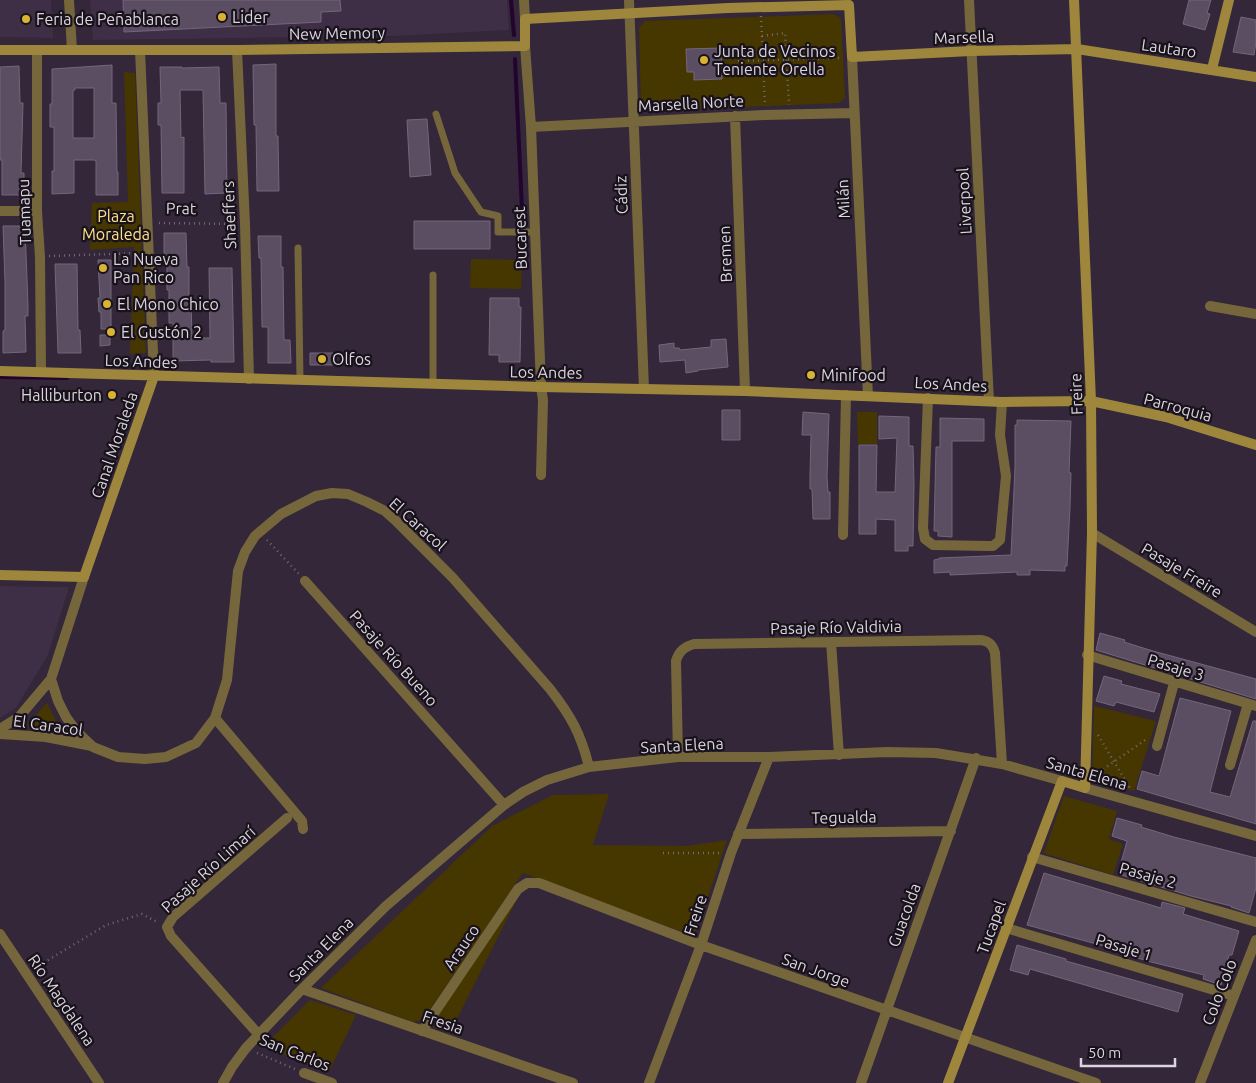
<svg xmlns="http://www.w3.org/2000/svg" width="1256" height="1083" viewBox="0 0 1256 1083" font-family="Ubuntu,sans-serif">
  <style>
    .built { fill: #3e2e46 }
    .green { fill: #463700 }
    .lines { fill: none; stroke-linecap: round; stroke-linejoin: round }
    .stream { stroke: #22042e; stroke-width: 4 }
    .building { fill: #5b4e62; stroke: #74667b; fill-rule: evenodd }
    .path { stroke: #726877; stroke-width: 2.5; stroke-dasharray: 1 4; stroke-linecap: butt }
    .lane { stroke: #75673b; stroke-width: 7 }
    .street { stroke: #75673b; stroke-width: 10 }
    .secondary { stroke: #9e873d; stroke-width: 10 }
    .poi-dot { fill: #d9b334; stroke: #18121a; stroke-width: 2 }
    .labels { text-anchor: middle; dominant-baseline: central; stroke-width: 4.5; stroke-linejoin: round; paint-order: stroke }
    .poi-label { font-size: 16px; fill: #dcd4e0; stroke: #18121a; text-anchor: start }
    .street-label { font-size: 16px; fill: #dcd4e0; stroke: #18121a }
    .park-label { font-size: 16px; fill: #ffe188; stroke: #18121a }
  </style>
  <rect width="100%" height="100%" fill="#332739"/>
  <path class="built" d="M0,0H51L53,38L0,37Z
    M90,0H507L509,30L393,36L93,40Z
    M0,586L69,587L48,655L16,708L0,718Z"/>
  <path class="green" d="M833,14L841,18L845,98L839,103L646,111L641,106L639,28L645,21Z
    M124,72L135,73L146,353L130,354L134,247L90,250L92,203L128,202Z
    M471,259L522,260L521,289L470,288Z
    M857,412H877V444H858Z
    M47,703L63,734L25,727Z
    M1094,706L1156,721L1134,791L1092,778Z
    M609,794L593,845L687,846L727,840L697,930L688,934L523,873L423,1020L412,1022L321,988L492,826L553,795Z
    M1064,796L1117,811L1109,839L1123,844L1113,875L1044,853Z
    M522,889L450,1033L434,1028V1020Z
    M310,1000L356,1015L329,1072L263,1047Z"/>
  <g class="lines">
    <path class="stream" d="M511,0L514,35
      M515,59L524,253
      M0,377L67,378"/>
  </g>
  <path class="building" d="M123,0H340L341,11L321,12V22L124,32Z
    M1189,0H1211L1207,13L1210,14L1205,30L1183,24Z
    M1241,17L1256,20V42L1254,55L1233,52Z
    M721,48L722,79L694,80V72H687L686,49Z
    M276,64V136H278L279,191H257L256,125H254L253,65Z
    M112,65V103H116L117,172H118V195H96V161L94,160H74V193L52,194V171H54V127H50V104H52V69ZM75,88H94V138H73V90H75Z
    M19,66L20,103H23L21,173H24V195H2V160H0V67Z
    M160,67H182V68L219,67L220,103H226L227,193L205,194L203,90H180L181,138L184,137V193H162L161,125H158V103H161Z
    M427,119L431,175L410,177L407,120Z
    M414,221H490V249H414Z
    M3,226H25L28,305V316H25L26,352L3,353V331L5,330V283Z
    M164,233H186L187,267H189V300H191L192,338H210L209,268H232L234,362H211V360L173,361V323H169V290H167V256H164Z
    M258,236H281V267H283L284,340H290L291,363H268V327H262L261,258H259Z
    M98,260H111V329H101V312H99L98,298H100Z
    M55,264H77L78,330H80L81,353H58Z
    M490,298H519V307H521L520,362H499V355H489Z
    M100,335H110V345L100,346Z
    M726,339L728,367L698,370V371L686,373L685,360L660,362L659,345L674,343V348H679L680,350L711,347V340Z
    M310,353H333V365H310Z
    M722,410H740V440H722Z
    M803,412L829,414L827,477L828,492H830V519H813L812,489H810V475L811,435H802Z
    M879,416L909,417V446H913L914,484L913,546H908V551H895V520L876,519V534H859V445H877L876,492H895L897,438L879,439Z
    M940,418L984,419V441H952V537L938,536V531H934L936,447H940Z
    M1017,420L1071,421L1069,472L1071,473L1070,507L1067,566H1065V571L1030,570V575H1017V572L950,575V572L934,573V560L939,559V558L1011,555L1015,467V425H1017Z
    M1100,633L1125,640L1124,642L1153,651L1256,679V699L1096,650Z
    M1104,676L1122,681L1121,684L1160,694L1154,712L1116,702L1114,706L1096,701Z
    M1180,698L1231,711L1210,792L1230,797L1253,721H1256V824L1137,789L1142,771L1159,776Z
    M1117,818L1142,825L1141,827L1174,837L1256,858V888L1249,913L1231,907V906L1191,896L1118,874L1127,841L1112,836Z
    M1044,873L1161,908L1162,902L1185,908L1183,914L1239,931L1232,955H1229L1221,985L1203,979L1204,975L1151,962L1111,950V948L1027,925Z
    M1017,945L1066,959V961L1183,994L1178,1012L1030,969L1028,975L1010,970Z"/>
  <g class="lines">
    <path class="path" d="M761,16L765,106
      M762,36L785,33L789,105
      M738,61L841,58
      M159,223L236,224
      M49,256L139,253
      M267,540L299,574
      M1098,735L1131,790
      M1095,775L1148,738
      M663,853H719
      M35,968L106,925L142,914L159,923
      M257,1053L295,1069"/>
    <path class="lane" d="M436,114L455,173L481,212L498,216V232H535
      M298,248L300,380
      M433,383V275"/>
    <path class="street" d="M69,0L72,50
      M524,0L525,19
      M629,0L644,389
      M969,0L989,401
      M525,46L531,127L541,387L543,400L541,475
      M37,50V211L40,257L41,372
      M140,50L154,376
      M237,50L245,224L249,379
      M852,57L868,396
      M735,116L745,391
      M531,127L765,115L854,113
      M0,211H37
      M1210,306L1256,314
      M928,398L923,528L925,539L933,545L988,546H993L1000,540L1006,476L1000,435L1002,402
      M1092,533L1256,632
      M843,535L846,395
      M305,581L504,805
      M831,642L839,755
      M1087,655L1256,706
      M51,679L58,701L66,717L77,732L93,747L118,757L145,759L166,757L196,743L215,718L227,680L238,571L245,552L255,536L281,514L316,496L332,493L348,494L367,502L385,511L395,520L453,578L550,689C571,716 581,734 589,767
      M215,718L302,821L303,829
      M0,729L19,717L51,679L84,577
      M0,734L46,737L92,746
      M1157,746L1174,683
      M678,757L676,661C679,651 684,647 694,644L981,640C989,641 993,645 995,653L1002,764
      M1230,765L1248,704
      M1085,788L1256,836
      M738,834L951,831
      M1032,857L1256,922
      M1006,928L1234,996
      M0,934L99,1083
      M302,989L573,1083
      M422,1031L518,889L527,883H539L701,945L1096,1083
      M259,1035L171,936L167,927L173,917L287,818
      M304,1073L332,1083
      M223,1083L232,1067L246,1048L302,989L386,906L504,805L523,792L547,780L589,767L678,757H769L887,752L936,753L1002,764L1062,781
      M649,1083L701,945L731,853L769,757
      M861,1083L976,758
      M1200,1083L1256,940"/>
    <path class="secondary" d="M0,50H237L525,46V19L728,8L849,5L852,57L971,51L1077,49L1256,77
      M1212,69L1229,0
      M0,371L541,387L745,391L1002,402L1091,401L1166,417L1256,445
      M0,575L84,577L154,376
      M948,1083L1062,781L1085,788L1092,533L1091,401L1074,0"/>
  </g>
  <g class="poi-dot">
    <circle cx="222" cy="17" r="5"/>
    <circle cx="26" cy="19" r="5"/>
    <circle cx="704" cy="60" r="5"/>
    <circle cx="103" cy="268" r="5"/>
    <circle cx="107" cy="304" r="5"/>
    <circle cx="111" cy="332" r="5"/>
    <circle cx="322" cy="359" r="5"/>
    <circle cx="811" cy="375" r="5"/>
    <circle cx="112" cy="395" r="5"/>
  </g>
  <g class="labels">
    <g class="poi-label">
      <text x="232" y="17">Lider</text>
      <text x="36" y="19">Feria de Peñablanca</text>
      <text x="714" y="51">Junta de Vecinos<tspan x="714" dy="18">Teniente Orella</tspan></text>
      <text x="113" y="259">La Nueva<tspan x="113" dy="18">Pan Rico</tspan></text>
      <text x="117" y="304">El Mono Chico</text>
      <text x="121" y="332">El Gustón 2</text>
      <text x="332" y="359">Olfos</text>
      <text x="821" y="375">Minifood</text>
      <text x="102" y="395" text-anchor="end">Halliburton</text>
    </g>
    <g class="street-label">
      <text transform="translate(337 33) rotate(-1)">New Memory</text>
      <text transform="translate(964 37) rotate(-2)">Marsella</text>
      <text transform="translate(1169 48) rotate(8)">Lautaro</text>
      <text transform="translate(691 103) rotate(-3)">Marsella Norte</text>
      <text transform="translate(621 195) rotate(-92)">Cádiz</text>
      <text transform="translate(843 199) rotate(-93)">Milán</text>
      <text transform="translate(964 201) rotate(-93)">Liverpool</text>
      <text transform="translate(181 208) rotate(1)">Prat</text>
      <text transform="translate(24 212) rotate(-92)">Tuamapu</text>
      <text transform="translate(229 215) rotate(-92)">Shaeffers</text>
      <text transform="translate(520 238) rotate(-92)">Bucarest</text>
      <text transform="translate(725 254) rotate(-92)">Bremen</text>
      <text transform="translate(141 361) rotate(2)">Los Andes</text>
      <text transform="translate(546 372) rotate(1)">Los Andes</text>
      <text transform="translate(951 384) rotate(3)">Los Andes</text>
      <text transform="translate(1076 394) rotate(-92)">Freire</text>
      <text transform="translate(1178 407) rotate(15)">Parroquia</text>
      <text transform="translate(114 445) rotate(-71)">Canal Moraleda</text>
      <text transform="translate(418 524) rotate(42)">El Caracol</text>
      <text transform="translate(1182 570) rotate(31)">Pasaje Freire</text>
      <text transform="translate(836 627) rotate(-1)">Pasaje Río Valdivia</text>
      <text transform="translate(394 658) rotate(48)">Pasaje Río Bueno</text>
      <text transform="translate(1176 667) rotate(17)">Pasaje 3</text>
      <text transform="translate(48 725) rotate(8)">El Caracol</text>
      <text transform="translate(682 745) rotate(-3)">Santa Elena</text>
      <text transform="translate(1087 773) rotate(16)">Santa Elena</text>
      <text transform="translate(844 817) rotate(-1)">Tegualda</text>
      <text transform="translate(208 869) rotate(-42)">Pasaje Río Limarí</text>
      <text transform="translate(1148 875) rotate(16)">Pasaje 2</text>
      <text transform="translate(695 915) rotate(-72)">Freire</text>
      <text transform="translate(904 915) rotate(-70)">Guacolda</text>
      <text transform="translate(991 927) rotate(-70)">Tucapel</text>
      <text transform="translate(461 947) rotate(-56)">Arauco</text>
      <text transform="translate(1124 947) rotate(17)">Pasaje 1</text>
      <text transform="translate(321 949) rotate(-45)">Santa Elena</text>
      <text transform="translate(816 970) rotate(20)">San Jorge</text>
      <text transform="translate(1219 992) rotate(-69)">Colo Colo</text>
      <text transform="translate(62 1000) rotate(56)">Río Magdalena</text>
      <text transform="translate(443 1022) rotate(19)">Fresia</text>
      <text transform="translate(295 1052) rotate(22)">San Carlos</text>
    </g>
    <g class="park-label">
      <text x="116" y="216">Plaza<tspan x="116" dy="18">Moraleda</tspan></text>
    </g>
  </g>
  <path d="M1081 1058v8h94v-8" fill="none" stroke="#dcd4e0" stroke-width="2.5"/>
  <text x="1088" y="1058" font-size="15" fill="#dcd4e0" stroke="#18121a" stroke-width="4" paint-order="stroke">50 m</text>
</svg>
